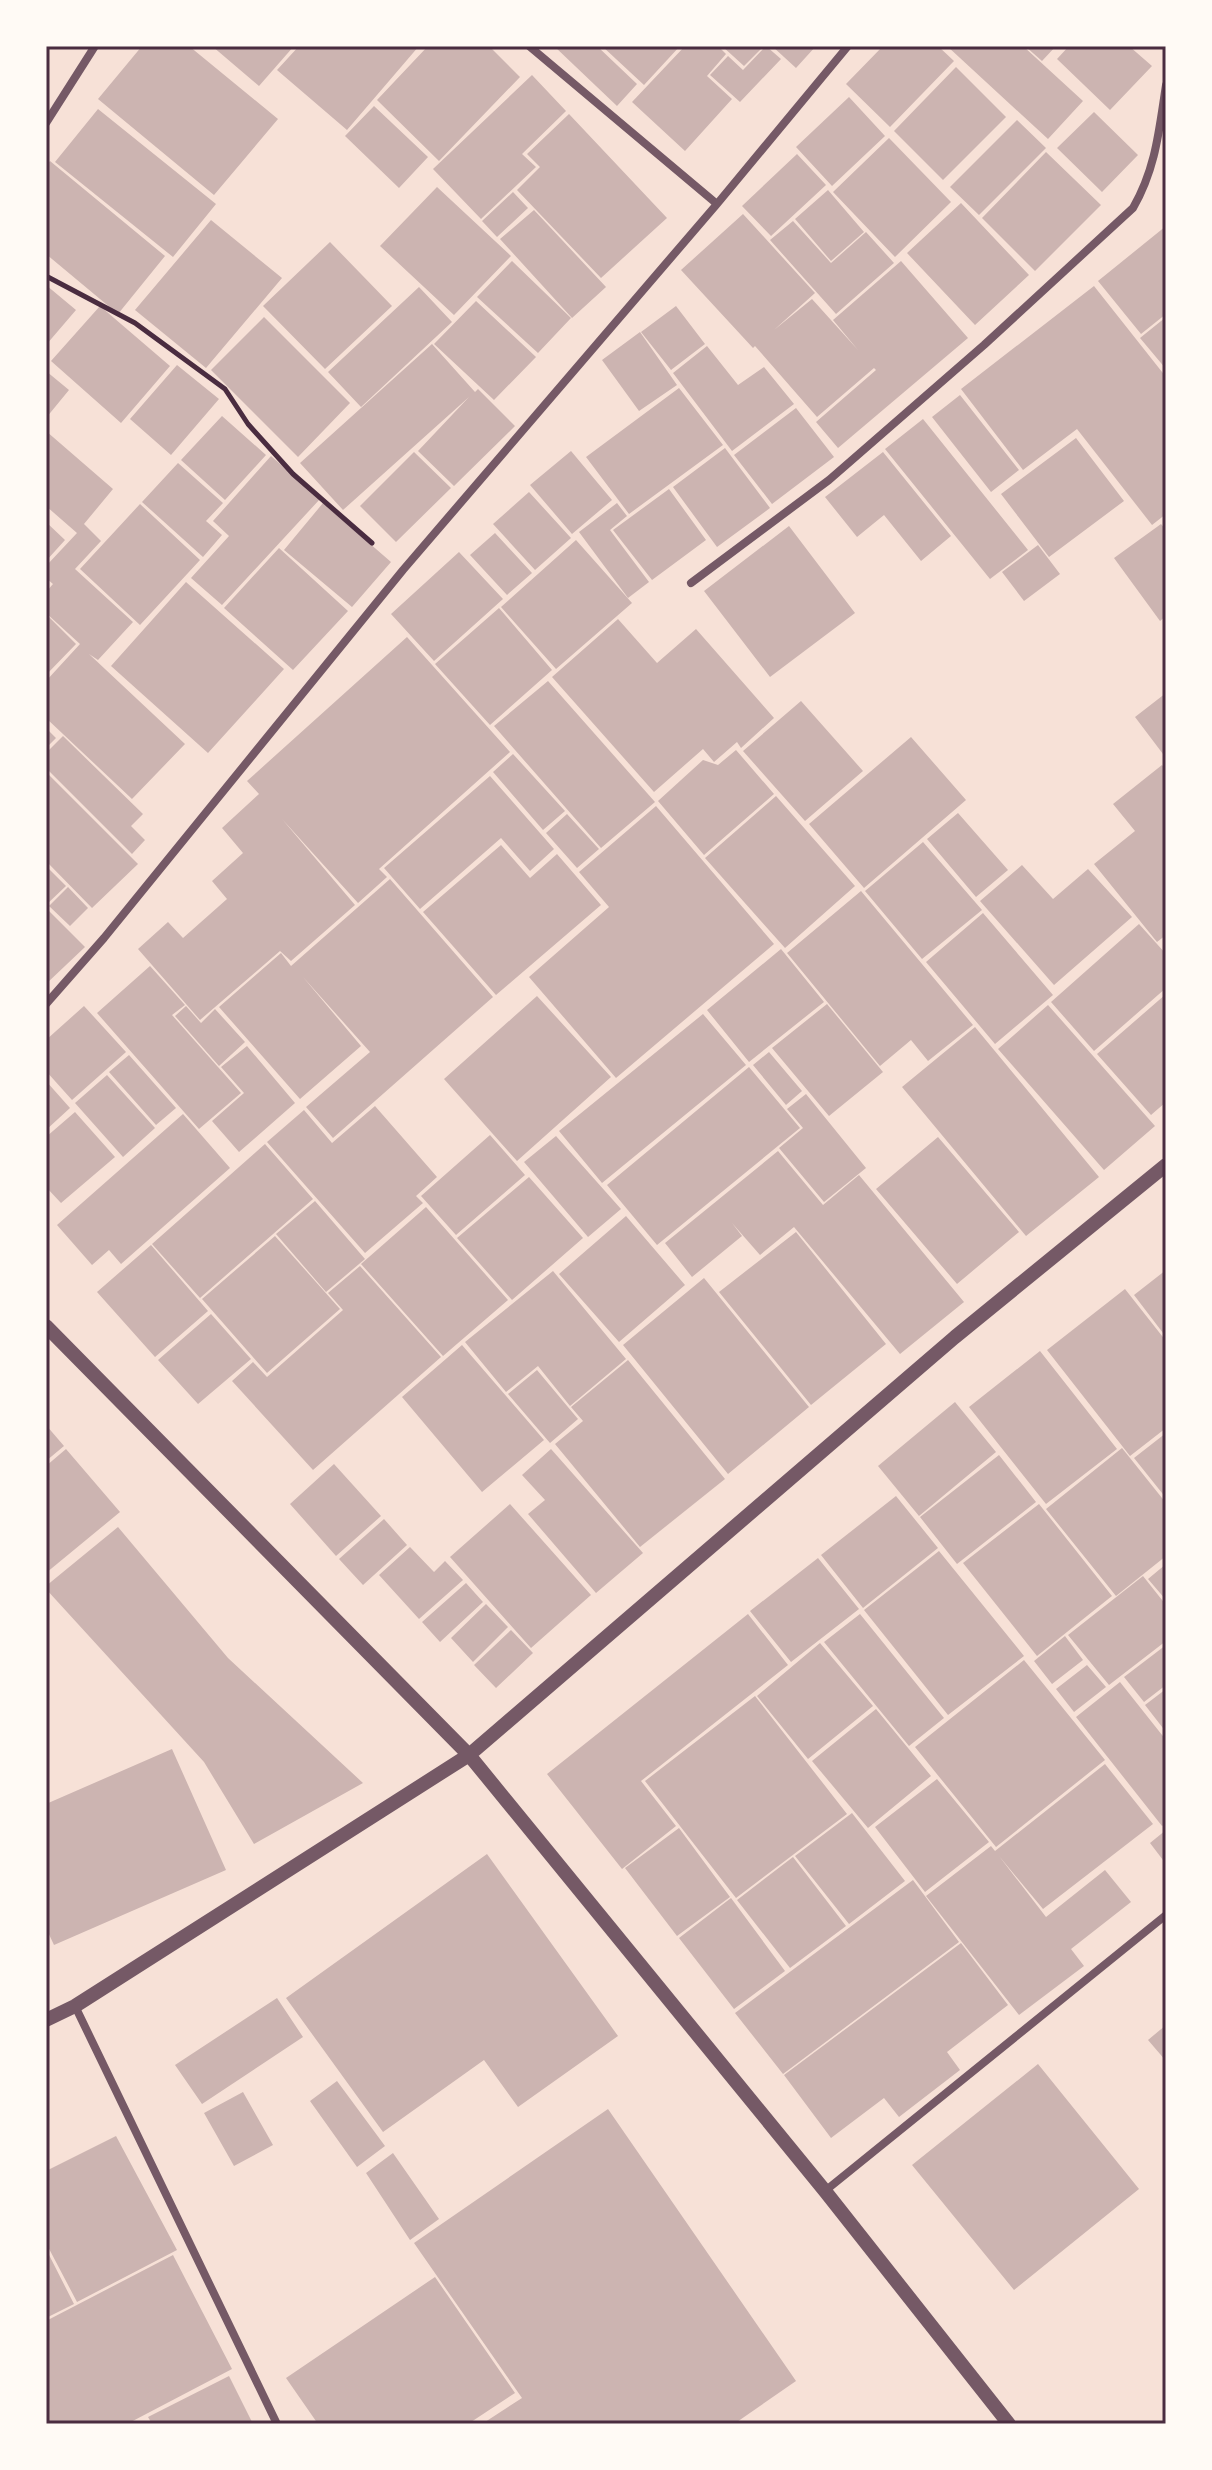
<svg xmlns="http://www.w3.org/2000/svg" width="1212" height="2470" viewBox="0 0 1212 2470" font-family="'Playfair Display',serif">
  <style>
    .building { fill: #ccb4b1 }
    .lines { fill: none; stroke-linecap: round; stroke-linejoin: round }
    .path { stroke: #4a2c40; stroke-width: 5 }
    .minor { stroke: #755966; stroke-width: 8 }
    .tertiary { stroke: #755966; stroke-width: 14 }
    .neatline { fill: none; stroke: #4a2c40; stroke-width: 3 }
  </style>
  <rect width="100%" height="100%" fill="#f7e1d7"/>
  <path class="building" d="M142,46H189L278,119L214,195L98,99Z
    M212,46H294L259,86Z
    M299,46H419L347,130L277,70Z
    M428,46H489L520,77L439,161L377,100Z
    M554,46H597L637,84L617,106Z
    M602,46H680L644,85Z
    M685,46H718L726,54L707,76L732,99L685,151L632,102Z
    M722,46H764L744,66Z
    M766,46L781,59L740,102L710,75L728,56L743,70Z
    M772,46H816L796,68Z
    M883,46H938L954,61L890,127L846,84Z
    M947,46H1023L1083,101L1048,139Z
    M1025,46H1056L1042,61Z
    M1069,46H1129L1152,66L1110,110L1057,59Z
    M956,67L1006,117L943,180L894,131Z
    M532,75L566,111L522,154L536,167L481,219L433,169Z
    M849,97L885,136L832,186L796,147Z
    M374,106L428,157L399,188L345,136Z
    M98,109L216,204L173,257L55,162Z
    M1094,112L1138,155L1102,192L1057,148Z
    M569,114L667,218L601,278L517,190L540,167L527,154Z
    M1017,120L1046,148L979,215L950,187Z
    M889,138L951,202L895,257L833,192Z
    M1046,152L1101,205L1035,271L982,218Z
    M797,154L826,185L771,236L742,206Z
    M50,161L165,256L118,314L46,254V166Z
    M437,187L511,256L454,315L380,246Z
    M828,190L864,232L831,261L795,219Z
    M513,192L528,208L497,237L482,221Z
    M961,203L1029,275L975,325L907,253Z
    M534,210L606,287L572,318L500,239Z
    M743,214L815,293L774,330L812,299L858,350L833,320L901,261L968,338L838,448L816,422L876,370L874,368L817,417L755,346L753,348L681,270Z
    M211,220L282,278L206,368L135,310Z
    M793,221L831,263L866,232L894,263L836,314L770,240Z
    M1166,226V314L1141,334L1098,281Z
    M330,242L392,306L325,369L263,306Z
    M512,261L571,318L538,353L477,297Z
    M46,285L76,310L46,345Z
    M1094,286L1166,377V514L1152,525L1077,429L1023,470L961,389Z
    M419,287L452,322L361,407L328,372Z
    M476,301L536,357L494,400L434,344Z
    M100,306L170,366L121,423L51,361Z
    M676,306L705,344L671,370L641,332Z
    M264,317L350,403L298,457L211,370Z
    M1166,317V369L1140,338Z
    M640,332L677,385L639,411L602,360Z
    M432,344L475,392L478,389L515,426L454,486L418,451L469,397L343,510L300,463Z
    M707,346L738,385L764,367L794,404L732,451L673,373Z
    M177,365L219,399L171,455L130,419Z
    M46,371L69,390L46,418Z
    M679,388L723,445L629,514L586,457Z
    M960,395L1019,470L991,492L932,417Z
    M796,408L834,457L772,504L734,455Z
    M222,416L266,455L225,500L181,460Z
    M923,419L1028,550L990,579L885,449Z
    M46,431L113,489L84,524L101,541L75,569L133,622L98,660L89,654L185,744L132,799L46,718V681L80,644L46,613V592L53,584L46,578V566L77,533L46,506Z
    M1076,438L1124,501L1049,557L1001,494Z
    M725,448L770,508L717,547L673,487Z
    M571,451L612,500L572,534L530,485Z
    M414,452L451,488L396,542L360,506Z
    M883,452L951,536L921,561L884,515L857,537L825,497Z
    M271,456L320,499L222,605L191,578L229,536L213,521Z
    M178,463L223,503L206,521L222,535L203,557L142,502Z
    M669,489L706,540L652,580L613,530Z
    M529,492L571,538L535,570L493,524Z
    M323,503L391,562L352,607L284,550Z
    M617,503L627,516L610,530L649,582L628,598L579,532Z
    M140,504L200,560L140,625L80,569Z
    M46,522L65,540L46,561Z
    M1161,524L1166,530V616L1160,621L1114,558Z
    M789,526L855,613L770,677L704,591Z
    M495,533L532,573L507,595L470,555Z
    M576,540L632,603L556,669L501,607Z
    M1038,545L1060,574L1024,601L1002,572Z
    M279,548L348,611L293,670L224,608Z
    M459,552L503,599L434,661L391,614Z
    M186,582L284,669L208,753L111,666Z
    M499,608L552,670L490,725L435,664Z
    M46,614L76,644L46,675Z
    M618,619L657,663L696,629L774,718L741,748L737,742L714,762L703,749L654,792L552,677Z
    M407,637L510,752L379,869L387,877L358,903L282,819L355,905L291,961L280,951L200,1020L138,949L168,922L183,938L227,899L212,881L243,853L222,828L259,794L247,781Z
    M548,681L655,802L601,848L494,726Z
    M1166,693V758L1135,717Z
    M801,701L863,771L805,821L743,751Z
    M46,728L56,738L46,748Z
    M63,736L143,814L131,826L145,840L132,854L46,768V753Z
    M911,737L966,800L864,888L809,824Z
    M736,750L774,794L704,855L658,801L703,760L718,765Z
    M513,754L565,811L543,830L493,772Z
    M1162,765L1166,770V935L1157,942L1094,864L1135,831L1113,804Z
    M46,772L138,864L92,908L46,861Z
    M490,776L554,849L530,871L501,838L420,909L384,868Z
    M776,796L855,886L785,948L705,858Z
    M656,806L774,944L616,1078L529,977L609,907L579,872Z
    M958,813L1008,870L976,897L927,839Z
    M567,814L599,849L577,868L546,833Z
    M923,842L982,910L922,959L865,891Z
    M501,845L530,878L557,854L601,905L496,995L423,912Z
    M1022,865L1053,899L1088,869L1132,917L1054,985L980,901Z
    M46,866L66,886L46,905Z
    M390,879L493,997L333,1138L306,1107L370,1052L303,977L361,1046L300,1099L219,1007L281,953L291,966Z
    M68,887L88,908L70,926L49,906Z
    M861,891L973,1025L928,1061L911,1040L880,1066L787,953Z
    M46,908L85,947L46,984Z
    M983,913L1053,995L995,1044L926,962Z
    M1139,924L1166,954V988L1094,1051L1051,1002Z
    M781,949L824,1002L749,1062L707,1010Z
    M150,966L185,1005L172,1015L241,1093L199,1129L97,1013Z
    M1166,994V1102L1151,1115L1097,1054Z
    M537,996L611,1077L517,1161L444,1079Z
    M827,1004L883,1072L829,1116L772,1048Z
    M1048,1005L1155,1126L1104,1170L998,1049Z
    M84,1006L126,1052L72,1100L46,1071V1040Z
    M186,1006L201,1023L215,1009L245,1042L219,1066L175,1016Z
    M703,1014L746,1065L602,1183L559,1131Z
    M975,1027L1099,1177L1026,1236L902,1087Z
    M247,1046L295,1103L239,1152L212,1121L244,1093L221,1067Z
    M769,1052L802,1091L786,1105L753,1065Z
    M129,1055L176,1108L156,1125L109,1072Z
    M749,1067L800,1128L657,1245L607,1185Z
    M107,1075L155,1128L123,1157L75,1103Z
    M46,1081L70,1108L46,1130Z
    M806,1094L866,1168L824,1202L779,1148L803,1128L787,1109Z
    M375,1106L437,1177L416,1196L423,1203L365,1253L267,1142L304,1110L332,1143Z
    M75,1112L115,1157L61,1203L46,1187V1137Z
    M183,1114L230,1168L121,1264L109,1250L92,1265L57,1225Z
    M490,1135L525,1175L456,1235L421,1196Z
    M556,1136L621,1209L588,1237L524,1162Z
    M938,1137L1019,1232L957,1284L876,1189Z
    M265,1144L313,1199L200,1298L152,1244Z
    M778,1151L823,1205L859,1175L964,1302L900,1354L794,1227L760,1255L732,1223L742,1236L692,1277L665,1243Z
    M529,1177L583,1238L512,1300L457,1238Z
    M315,1201L365,1259L326,1292L276,1234Z
    M426,1207L508,1300L443,1356L361,1264Z
    M626,1216L685,1285L619,1342L559,1274Z
    M796,1232L886,1344L811,1405L719,1292Z
    M275,1236L340,1309L267,1373L202,1299Z
    M151,1245L208,1311L155,1357L97,1292Z
    M360,1266L441,1357L313,1470L232,1381L253,1362L267,1377L343,1310L328,1293Z
    M1166,1270V1337L1134,1295Z
    M553,1271L626,1359L570,1406L538,1366L506,1392L465,1342Z
    M704,1278L809,1407L728,1474L623,1345Z
    M1125,1289L1166,1341V1428L1130,1456L1047,1350Z
    M211,1314L251,1359L198,1404L158,1360Z
    M462,1345L544,1440L482,1492L402,1397Z
    M1040,1351L1117,1449L1046,1504L969,1407Z
    M628,1360L725,1479L640,1547L555,1444L583,1421L571,1407Z
    M537,1370L578,1419L550,1443L508,1394Z
    M955,1402L996,1452L919,1516L878,1466Z
    M46,1425L64,1446L46,1461Z
    M1166,1433V1498L1134,1458Z
    M1122,1448L1166,1503V1556L1116,1596L1046,1509Z
    M66,1449L120,1512L46,1573V1466Z
    M551,1449L643,1553L596,1593L528,1514L545,1500L522,1475Z
    M999,1455L1036,1502L957,1564L920,1517Z
    M334,1464L381,1516L336,1556L290,1504Z
    M896,1496L938,1548L863,1608L821,1555Z
    M510,1504L591,1595L531,1648L450,1557Z
    M1039,1504L1112,1596L1037,1656L963,1563Z
    M384,1519L407,1545L363,1585L339,1559Z
    M118,1527L228,1658L363,1783L254,1844L204,1762L46,1589V1586Z
    M410,1547L434,1572L445,1561L463,1580L419,1619L379,1575Z
    M939,1551L1024,1656L948,1715L864,1610Z
    M818,1558L859,1609L791,1662L750,1611Z
    M1166,1564V1600L1148,1579Z
    M1143,1576L1166,1605V1641L1109,1685L1068,1635Z
    M466,1583L483,1602L440,1642L422,1622Z
    M486,1604L508,1627L473,1662L451,1638Z
    M748,1614L788,1665L641,1781L676,1826L622,1869L547,1774Z
    M860,1614L944,1718L909,1746L824,1642Z
    M511,1630L533,1653L496,1688L474,1665Z
    M1065,1636L1083,1660L1052,1684L1034,1661Z
    M820,1643L873,1706L808,1759L757,1696Z
    M1166,1645V1685L1144,1702L1124,1677Z
    M1024,1660L1105,1760L996,1847L915,1747Z
    M1087,1665L1106,1687L1074,1712L1056,1689Z
    M1120,1682L1166,1740V1823L1162,1826L1076,1717Z
    M1166,1689V1732L1145,1705Z
    M755,1696L847,1814L736,1898L645,1781Z
    M876,1709L931,1776L868,1828L812,1761Z
    M172,1749L226,1870L54,1945L46,1928V1804Z
    M1105,1764L1153,1824L1043,1909L999,1856L1046,1917L1105,1870L1131,1902L1071,1949L1084,1966L1019,2015L926,1896L991,1846L995,1851Z
    M937,1779L989,1842L925,1892L875,1827Z
    M852,1813L905,1881L849,1924L795,1856Z
    M679,1828L730,1897L677,1936L625,1868Z
    M1166,1830V1864L1150,1843Z
    M487,1854L618,2036L518,2107L484,2060L383,2132L286,1998Z
    M793,1857L846,1926L790,1968L737,1900Z
    M913,1880L959,1942L783,2074L735,2013Z
    M731,1898L785,1971L734,2009L679,1938Z
    M961,1943L1008,2005L947,2052L960,2070L899,2117L884,2098L831,2138L784,2075Z
    M277,1998L303,2037L202,2104L175,2065Z
    M1166,2025V2061L1148,2040Z
    M1038,2064L1139,2189L1014,2290L912,2165Z
    M337,2081L385,2146L357,2167L310,2101Z
    M243,2092L273,2145L234,2166L204,2113Z
    M608,2109L796,2381L734,2424H482L522,2398L414,2243Z
    M116,2136L177,2250L77,2302L46,2243V2171Z
    M393,2153L439,2219L410,2240L366,2173Z
    M46,2249L74,2304L46,2318Z
    M173,2255L232,2369L127,2424H46V2321Z
    M435,2277L515,2393L468,2424H318L286,2378Z
    M229,2376L253,2424H152L148,2417Z"/>
  <g class="lines">
    <path class="path" d="M46,276L135,323L225,389L248,424L293,474L372,543"/>
    <path class="minor" d="M529,46L717,204
      M46,123L95,46
      M691,583L829,480L984,345L1133,208C1156,168 1159,130 1166,85
      M46,1004L104,938L403,570L717,204L848,46
      M75,2006L277,2424
      M825,2191L1166,1915"/>
    <path class="tertiary" d="M46,1326L469,1755L825,2191L1009,2424
      M46,2020L75,2006L469,1755L955,1337L1166,1165"/>
  </g>
  <rect width="1212" height="2470" fill="none" stroke="#fffaf5" stroke-width="96"/>
  <rect x="48" y="48" width="1116" height="2374" class="neatline"/>
</svg>
